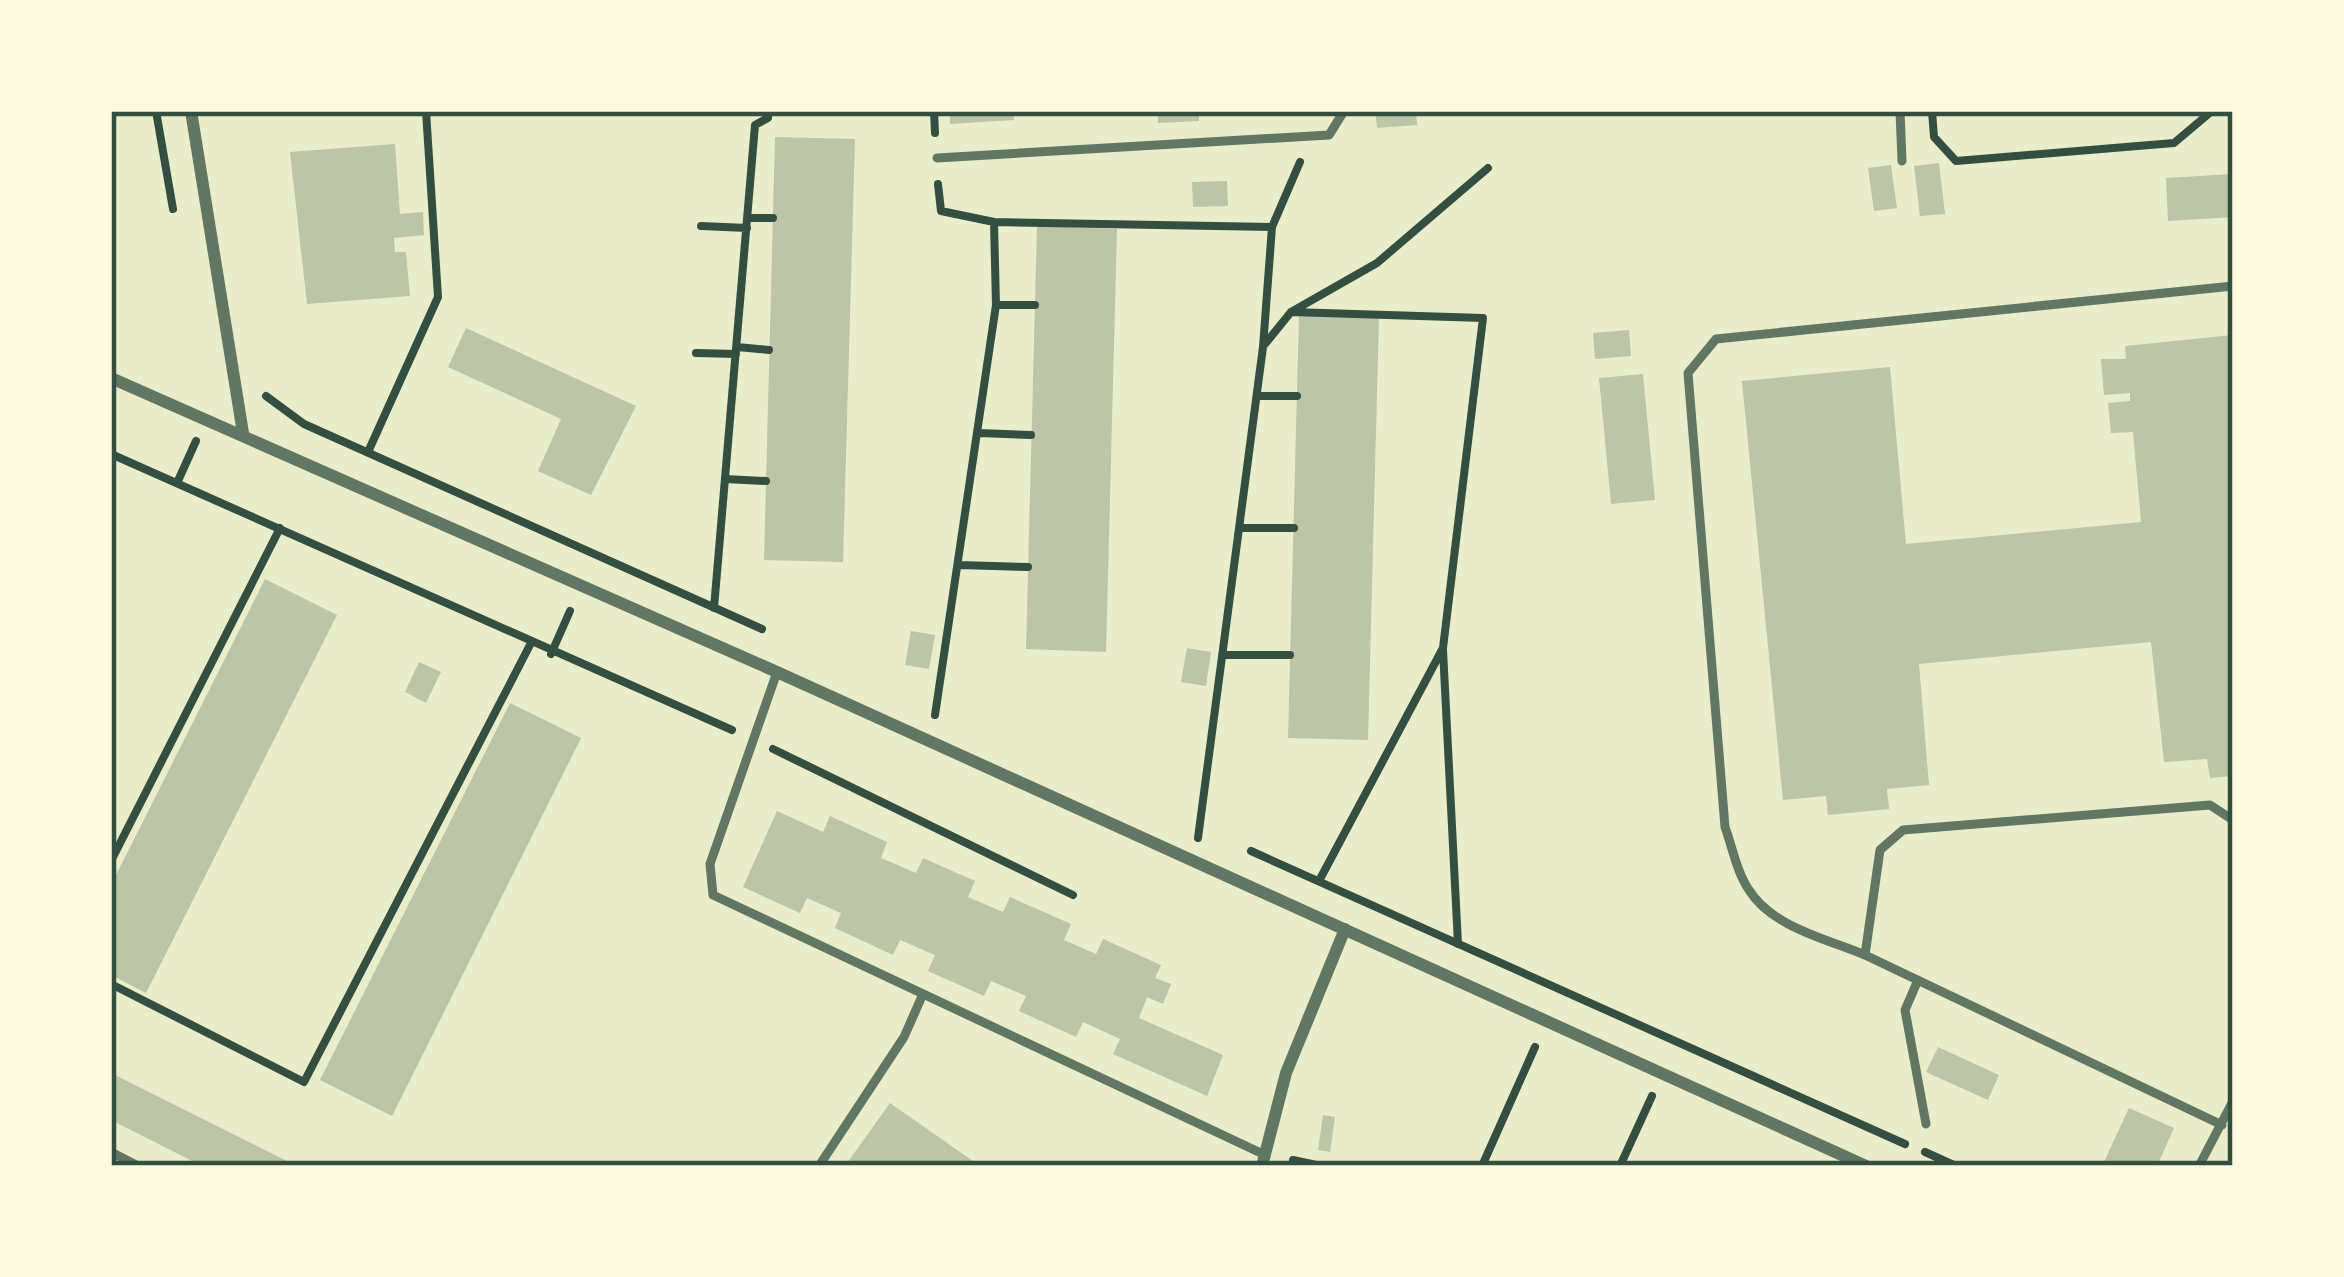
<svg xmlns="http://www.w3.org/2000/svg" width="2344" height="1277" viewBox="0 0 2344 1277" font-family="Overpass,sans-serif">
  <style>
    .building { fill: #bcc5a7 }
    .lines { fill: none; stroke-linecap: round; stroke-linejoin: round }
    .path { stroke: #344e41; stroke-width: 8 }
    .service { stroke: #617663; stroke-width: 9 }
    .minor { stroke: #617663; stroke-width: 12 }
    .neatline { fill: none; stroke: #344e41; stroke-width: 4.5 }
  </style>
  <rect width="100%" height="100%" fill="#e9edc9"/>
  <path class="building" d="M950,111H1013L1014,120L950,124Z
    M1158,111H1199V121L1158,123Z
    M1375,111H1416L1417,125L1377,128Z
    M775,137L855,139L843,562L764,560Z
    M395,144L400,214L423,212L424,235L394,238L395,252H406L410,296L307,304L290,152Z
    M1939,163L1945,214L1920,216L1914,166Z
    M1891,165L1897,208L1874,211L1868,168Z
    M2233,174V217L2168,221L2166,178Z
    M1227,181L1228,206L1193,207L1192,182Z
    M1037,226L1117,229L1106,652L1026,649Z
    M1299,315L1379,317L1368,740L1288,738Z
    M466,328L636,406L591,495L538,471L561,419L448,367Z
    M1629,330L1631,356L1595,359L1593,333Z
    M2233,335V776L2210,778L2207,759L2164,762L2151,642L1919,664L1929,785L1887,789L1889,809L1828,815L1826,796L1783,800L1742,381L1890,367L1906,544L2141,522L2133,432L2111,433L2108,403L2130,401V393L2104,395L2101,359H2126L2125,346Z
    M1643,374L1655,500L1611,504L1599,378Z
    M265,579L337,615L146,993L111,975V885Z
    M911,631L935,635L929,669L905,665Z
    M1187,648L1211,652L1206,686L1181,682Z
    M419,662L441,672L426,703L405,692Z
    M510,703L581,738L392,1116L320,1080Z
    M777,811L823,832L830,816L887,842L881,858L916,873L923,858L975,881L968,897L1003,912L1010,897L1071,924L1064,940L1096,954L1103,939L1161,965L1155,978L1171,984L1163,1004L1147,997L1139,1018L1223,1055L1207,1096L1113,1054L1120,1039L1083,1022L1076,1037L1019,1011L1026,996L991,981L984,996L928,971L935,955L900,940L893,955L835,928L841,913L807,898L800,913L743,887Z
    M1938,1047L1999,1075L1988,1100L1926,1072Z
    M111,1073L297,1166H202L111,1120Z
    M890,1103L980,1166H845Z
    M2129,1108L2174,1128L2157,1166H2102Z
    M1323,1115L1335,1117L1330,1152L1318,1150Z"/>
  <g class="lines">
    <path class="path" d="M156,111L173,209
      M934,111L935,133
      M1932,111L1934,137L1956,161L2174,143L2212,111
      M748,218H773
      M994,222L1272,227
      M701,226L747,228
      M996,305H1035
      M1291,312L1483,318L1443,648L1319,881
      M1265,344L1291,312L1377,263L1488,168
      M737,347L769,350
      M696,353L736,354
      M266,396L304,424L762,629
      M1257,396H1297
      M979,433L1031,435
      M368,452L438,297L426,111
      M111,454L732,730
      M725,479L766,481
      M177,483L196,441
      M1240,528H1294
      M959,565L1028,567
      M714,608L755,125L768,118V111
      M1443,650L1458,944
      M551,654L570,611
      M1224,655H1290
      M935,715L996,305L994,222L941,211L938,184
      M773,749L1073,895
      M1198,838L1263,347L1272,227L1300,162
      M1251,851L1905,1144
      M111,861L280,528
      M111,984L304,1082L531,643
      M1925,1152L1956,1166
      M1293,1160L1321,1166
      M1482,1166L1535,1047
      M1620,1166L1652,1096"/>
    <path class="service" d="M1900,111L1902,161
      M937,158L1329,135L1344,111
      M777,672L710,864L713,895L1263,1154
      M1865,955C1827,939 1772,927 1749,890C1737,873 1732,846 1725,827L1688,373L1716,339L2233,286
      M1918,980L1905,1010L1926,1124
      M2222,1125L1865,955L1880,850L1903,830L2210,805L2233,820
      M111,1152L138,1166
      M819,1166L904,1037L923,994
      M2199,1166L2233,1101"/>
    <path class="minor" d="M191,111L243,433
      M111,378L777,672L1866,1166
      M1262,1166L1286,1073L1345,929"/>
  </g>
  <rect width="2344" height="1277" fill="none" stroke="#fefae0" stroke-width="228"/>
  <rect x="114" y="114" width="2116" height="1049" class="neatline"/>
</svg>
